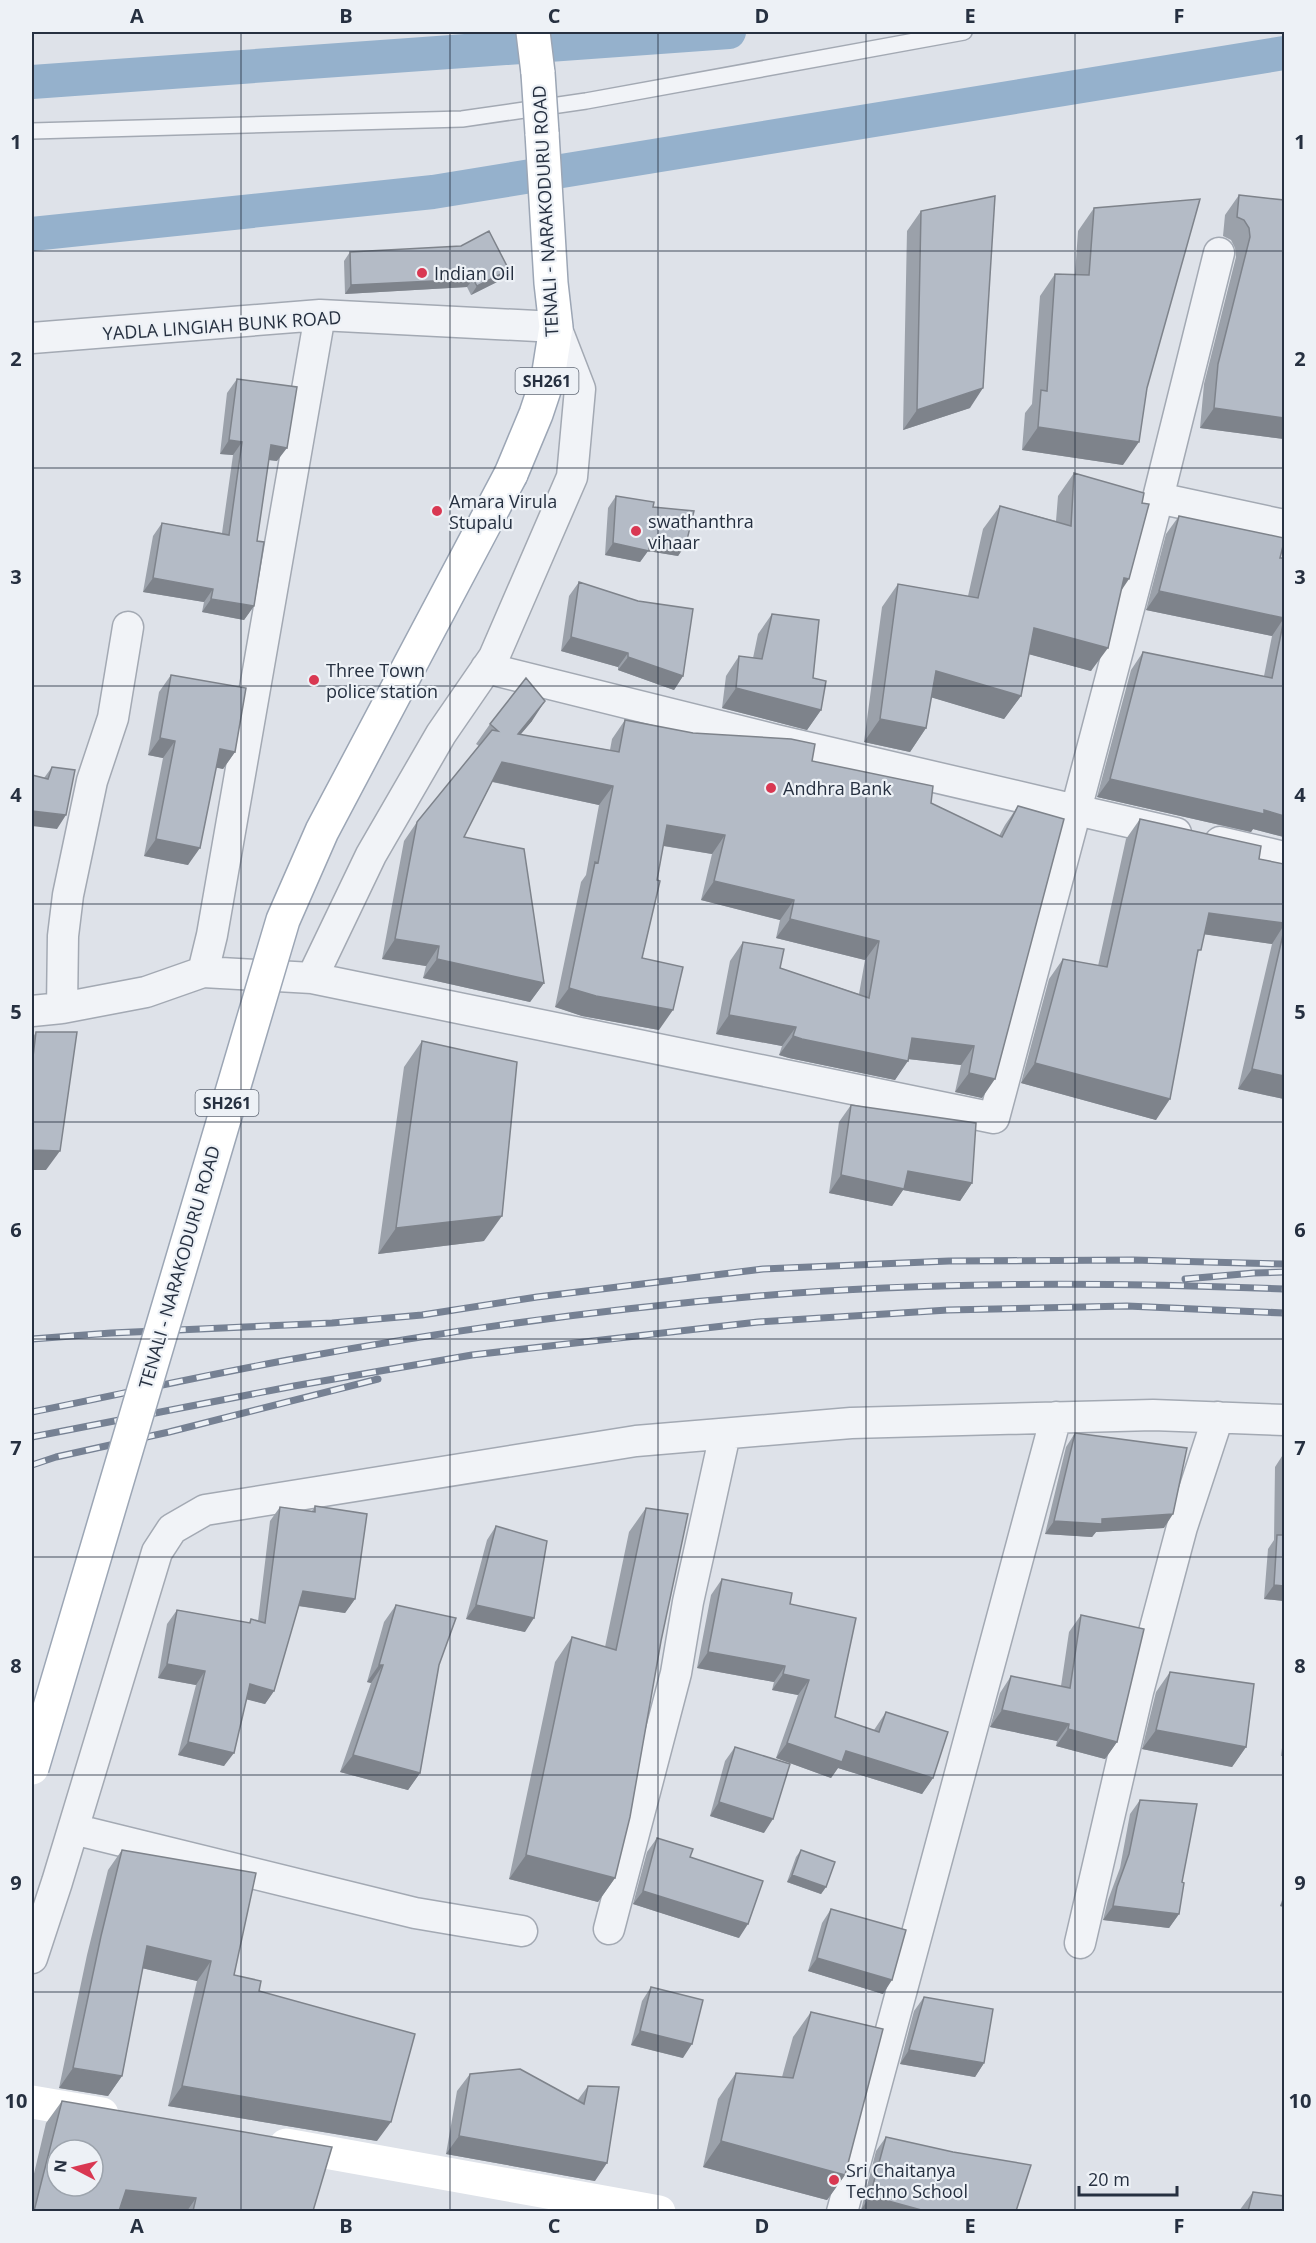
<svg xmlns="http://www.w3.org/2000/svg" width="1316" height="2243" viewBox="0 0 1316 2243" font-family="'Open Sans',sans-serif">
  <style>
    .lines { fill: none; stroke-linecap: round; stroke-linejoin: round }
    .canal { stroke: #95b1cc; stroke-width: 34 }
    .service-casing { stroke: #a3a9b3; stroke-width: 18 }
    .minor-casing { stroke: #a3a9b3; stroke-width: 33 }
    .primary-casing { stroke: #9ca6b5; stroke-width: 36 }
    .service { stroke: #f1f3f7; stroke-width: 15 }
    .minor { stroke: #f1f3f7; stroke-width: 30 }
    .secondary { stroke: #fff; stroke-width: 33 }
    .primary { stroke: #fff; stroke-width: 33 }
    .rail-casing { stroke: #768193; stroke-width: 7 }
    .rail { stroke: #edf1f6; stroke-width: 4.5; stroke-dasharray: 14; stroke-linecap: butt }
    .primary-bridge-casing { stroke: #9ca6b5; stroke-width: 36; stroke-linecap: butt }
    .primary-bridge { stroke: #fff; stroke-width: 33 }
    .wall { fill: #9ba1aa }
    .shaded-wall { fill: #7e838b }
    .building { fill: #b4bbc6; stroke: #7e838b; stroke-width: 1.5; fill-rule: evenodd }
    .grid { fill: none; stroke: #263040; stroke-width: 1.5; stroke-opacity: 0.55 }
    .poi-dot { fill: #d93852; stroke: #edf1f6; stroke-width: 2 }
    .labels { text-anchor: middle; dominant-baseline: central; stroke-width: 4.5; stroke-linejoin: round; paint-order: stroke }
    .shield { fill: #edf1f6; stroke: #626a77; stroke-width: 1.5 }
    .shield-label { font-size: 16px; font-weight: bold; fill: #263040 }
    .street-label { font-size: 18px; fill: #263040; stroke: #edf1f6 }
    .poi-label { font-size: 18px; fill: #263040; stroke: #edf1f6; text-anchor: start }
    .neatline { fill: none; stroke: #263040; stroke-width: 2 }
    .grid-label { font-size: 20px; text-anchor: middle; font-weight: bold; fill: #263040 }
  </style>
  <rect width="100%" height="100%" fill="#dee2e9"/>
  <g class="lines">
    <path class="canal" d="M32,82L729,32
      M32,234L433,192L1284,53"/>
    <g class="service-casing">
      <path id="service" d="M32,131L462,119L586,101L964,32"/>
    </g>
    <g class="minor-casing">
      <path id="minor" d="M32,338L320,315L556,327L580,389L572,477L494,657L441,734L371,855L312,978
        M1158,498L1284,525
        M486,668L776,740L1076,810L1158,498L1219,253
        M1220,842L1284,857
        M203,972L312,978L994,1118L1076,810L1176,833
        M62,1008L63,936L68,895L92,781L113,718L128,627
        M32,1011L62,1008L146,992L203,972L212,935L320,315
        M73,1829L415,1913L522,1931
        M609,1929L676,1673L688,1602L725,1434
        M1080,1943L1138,1692L1182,1527L1218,1417
        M32,1958L57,1882L157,1552L172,1529L205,1510L636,1441L851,1423L1153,1415L1284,1420
        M842,2212L1056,1417"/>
    </g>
    <g class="primary-casing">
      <path id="primary" d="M533,32L538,73
        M511,474L536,414L548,378L556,327L551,283L542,133"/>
    </g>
    <use href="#service" class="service"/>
    <use href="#minor" class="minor"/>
    <path class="secondary" d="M32,2102L102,2114
      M286,2145L659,2212"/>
    <use href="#primary" class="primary"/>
    <g class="rail-casing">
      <path id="rail" d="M1185,1279L1254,1273L1284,1272
        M32,1339L111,1333L332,1323L422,1315L537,1297L763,1269L949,1261L1133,1260L1284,1264
        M32,1412C121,1394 210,1374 299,1358C451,1330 604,1309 758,1296C933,1281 1109,1282 1284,1289
        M32,1437L294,1386L472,1355L758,1322L948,1310L1127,1306L1284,1313
        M32,1465L56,1457L169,1432L378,1379"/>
    </g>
    <use href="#rail" class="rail"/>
    <g class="primary-bridge-casing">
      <path id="primary-bridge" d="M538,73L542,133
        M32,1768L283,920L322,831L511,474"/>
    </g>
    <use href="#primary-bridge" class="primary-bridge"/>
  </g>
  <path class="wall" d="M1239,195L1284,200V439L1200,428L1204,384L1236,257L1235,248L1231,240L1223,236L1225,215Z
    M1094,208L1123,465L1022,450L1025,413L1032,404L1040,296L1055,274L1075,275L1078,231Z
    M921,211L970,408L903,430L907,231Z
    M350,252L503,279L471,295L467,287L345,294L344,261Z
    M237,379L277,461L269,460L257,541L254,606L244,620L202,612L204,602L143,592L153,536L162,523L222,533L233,455L220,454L227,393Z
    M1074,473L1121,591L1091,671L1029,654L1021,696L1004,719L931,697L926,728L910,752L864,742L882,607L898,584L968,596L983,529L1000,506L1056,521L1058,496Z
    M616,496L653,507L686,544L678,556L648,551L640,562L605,555L608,508Z
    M1179,516L1280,558H1284V837L1253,829L1251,832L1097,797L1131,670L1143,652L1264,676L1272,636L1146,610L1166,534Z
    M579,582L683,676L674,690L618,670V667L561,651L569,596Z
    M772,614L813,678L821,710L807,730L722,708L726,676L739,656L753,658L758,634Z
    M171,675L235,752L223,769L216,767L188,865L144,856L163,758L148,755L159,692Z
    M625,720L812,761L931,803L999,836L1005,825L1018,806L982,1098L955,1092L961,1065L908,1059L895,1080L789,1058L779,1055L782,1046L716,1034L730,961L743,942L780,968L859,994L865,960L776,938L780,920L701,900L712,854L663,846L642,958L659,1030L582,1016L555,1007L581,882L586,875L599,805L492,782L464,837L544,983L530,1002L423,978L426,966L382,959L404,841L417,822L479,746L476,744L490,724L532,721L520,735L610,750L612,739Z
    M52,767L57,829L44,778Z
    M1140,819L1259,859L1284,864V1099L1238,1089L1272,944L1204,934L1197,956L1156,1120L1021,1083L1049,979L1063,959L1098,966L1126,839Z
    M36,1032L46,1170H32V1039Z
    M422,1041L484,1241L378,1254L404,1067Z
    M851,1105L972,1183L960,1201L903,1190L892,1206L829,1193L839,1122Z
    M1075,1433L1164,1528L1096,1532L1092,1537L1045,1534L1066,1447Z
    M1284,1453V1601L1264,1599L1268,1549L1274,1540L1275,1467Z
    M315,1506L355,1599L345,1613L298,1606L274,1691L265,1704L247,1699L224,1766L178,1755L196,1685L158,1678L167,1624L177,1610L249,1623L251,1619L258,1621L270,1521L280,1507L312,1511Z
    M646,1508L661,1641L615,1878L598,1902L509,1879L555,1662L572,1637L605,1647L629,1532Z
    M496,1526L525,1632L466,1619L487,1540Z
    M722,1579L790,1604L835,1717L874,1730L886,1712L933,1778L922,1794L838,1768L831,1778L776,1758L798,1695L772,1690L774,1682L697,1668L711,1595Z
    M396,1605L439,1665L420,1773L408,1790L340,1772L371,1683L367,1682L384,1622Z
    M1081,1615L1117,1742L1105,1759L1056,1746L1057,1741L990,1727L1000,1693L1011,1676L1061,1686L1069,1632Z
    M1170,1672L1246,1747L1232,1767L1142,1749L1156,1692Z
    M1284,1732V1756H1281Z
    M735,1747L764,1833L710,1816L725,1761Z
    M1140,1800L1182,1882L1179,1914L1169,1928L1103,1920L1108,1900L1120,1868L1130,1814Z
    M657,1838L690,1857L739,1938L633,1904L647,1852Z
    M122,1850L234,1975L259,1991L377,2141L168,2106L197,1981L142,1968L122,2076L108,2096L59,2088L87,1955L108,1870Z
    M801,1850L826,1887L821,1894L787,1882L796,1857Z
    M1284,1894V1907L1280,1906Z
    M831,1909L883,1994L808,1971L822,1923Z
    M1284,1955V1971H1282Z
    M651,1987L683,2058L631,2045L642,2001Z
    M924,1997L984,2063L975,2077L900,2064L914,2011Z
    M811,2012L845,2175L827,2200L703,2167L718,2099L736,2073L782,2077L793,2037Z
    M470,2074L577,2101L588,2086L595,2181L446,2154L457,2091Z
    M62,2101L313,2211H32V2182L46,2123Z
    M886,2137L1016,2211L861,2210L876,2151Z
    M1253,2192L1284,2211H1239Z"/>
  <path class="shaded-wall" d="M509,270L503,279L471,295L477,286Z
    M473,279L467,287L345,294L351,285Z
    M983,388L970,408L903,430L917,410Z
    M1214,408L1284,418V439L1200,428Z
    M1038,427L1139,442L1123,465L1022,450Z
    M229,440L242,442L233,455L220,454Z
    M271,445L287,448L277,461L261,459Z
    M650,539L686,544L678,556L648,551L640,562L605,555L613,543Z
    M153,578L213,589L204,602L143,592Z
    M1124,578L1129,579L1113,603Z
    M1159,591L1284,618L1272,636L1146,610Z
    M211,599L254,606L244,620L202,612Z
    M1034,628L1108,648L1091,671L1017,651Z
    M571,637L628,653L618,667L561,651Z
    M628,657L683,676L674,690L618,670Z
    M936,671L1021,696L1004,719L920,694Z
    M736,688L821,710L807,730L722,708Z
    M545,701L532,721L504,754L518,734Z
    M880,719L926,728L910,752L864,742Z
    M160,738L175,741L163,758L148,755Z
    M220,749L235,752L223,769L208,766Z
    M502,762L613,786L599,805L489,781Z
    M1110,779L1264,810L1284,816V837L1253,829L1251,832L1097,797Z
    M32,811L66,815L57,829L32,826Z
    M667,825L725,835L712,854L653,844Z
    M156,839L200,848L188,865L144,856Z
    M714,881L794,900L780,920L701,900Z
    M1209,913L1284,923V925L1272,944L1195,933Z
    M790,919L879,941L865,960L776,938Z
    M395,939L439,946L426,966L382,959Z
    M437,959L544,983L530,1002L423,978Z
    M569,988L673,1010L659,1030L582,1016L555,1007Z
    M729,1015L796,1027L782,1046L716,1034Z
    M793,1036L908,1061L895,1080L789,1058L779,1055Z
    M912,1038L974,1046L961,1065L899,1058Z
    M1035,1063L1170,1099L1156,1120L1021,1083Z
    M1252,1069L1284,1076V1099L1238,1089Z
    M969,1073L995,1079L982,1098L955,1092Z
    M32,1150L60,1151L46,1170H32Z
    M908,1171L972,1183L960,1201L903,1190L892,1206L829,1193L841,1175Z
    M502,1216L484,1241L378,1254L396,1228Z
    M1173,1514L1164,1528L1096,1532L1092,1537L1045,1534L1054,1521Z
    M1274,1585L1284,1586V1601L1264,1599Z
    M303,1591L355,1599L345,1613L293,1605Z
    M476,1605L534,1618L525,1632L466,1619Z
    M708,1652L785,1666L774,1682L697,1668Z
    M167,1664L205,1671L196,1685L158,1678Z
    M379,1665H383L371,1683L367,1682Z
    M783,1674L809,1680L798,1695L772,1690Z
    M250,1684L274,1691L265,1704L241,1698Z
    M1002,1710L1069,1724L1057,1741L990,1727Z
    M1068,1729L1117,1742L1105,1759L1056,1746Z
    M1156,1730L1246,1747L1232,1767L1142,1749Z
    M188,1742L234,1753L224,1766L178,1755Z
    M787,1743L846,1751L933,1778L922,1794L838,1768L831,1778L776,1758Z
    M353,1755L420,1773L408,1790L340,1772Z
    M719,1802L773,1819L764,1833L710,1816Z
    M526,1855L615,1878L598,1902L509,1879Z
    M792,1875L826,1887L821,1894L787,1882Z
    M643,1891L748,1924L739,1938L633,1904Z
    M1284,1899V1907L1280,1906Z
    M1113,1906L1179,1914L1169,1928L1103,1920Z
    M147,1946L211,1961L197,1981L133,1966Z
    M817,1958L892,1980L883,1994L808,1971Z
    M640,2031L692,2044L683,2058L631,2045Z
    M909,2050L984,2063L975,2077L900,2064Z
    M73,2068L122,2076L108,2096L59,2088Z
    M182,2086L391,2122L377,2141L168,2106Z
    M459,2136L607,2163L595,2181L446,2154Z
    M721,2141L845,2175L827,2200L703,2167Z
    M126,2190L196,2198L187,2211H111Z
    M870,2196L925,2211H868L861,2210Z"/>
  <path class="building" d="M1239,195L1284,200V418L1214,408L1218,364L1250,237L1249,228L1244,220L1237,217Z
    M995,196L983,388L917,410L921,211Z
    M1200,199L1147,388L1139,442L1038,427L1041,390L1047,391L1055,274L1089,275L1094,208Z
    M489,231L509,270L477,286L473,279L351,285L350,252L461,246Z
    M237,379L297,387L287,448L271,445L257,541L264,542L254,606L211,599L213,589L153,578L162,523L229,535L242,442L229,440Z
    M1074,473L1144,493L1142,503L1149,504L1129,579L1124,578L1108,648L1034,628L1021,696L936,671L926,728L880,719L898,584L978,598L1000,506L1071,526Z
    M616,496L654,502L653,507L694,511L686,544L650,539L649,551L613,543Z
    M1179,516L1284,538V542L1280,558H1284V618L1159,591Z
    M579,582L638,601L693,609L683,676L628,657V653L571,637Z
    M772,614L819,620L813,678L826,681L821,710L736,688L739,656L762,659Z
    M1284,619V816L1264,810V814L1110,779L1143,652L1272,678Z
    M171,675L246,688L235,752L220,749L200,848L156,839L175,741L160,738Z
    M526,678L545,701L518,734L619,752L625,720L693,733L791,739L815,744L812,761L933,786L931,803L1002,837L1018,806L1064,819L995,1079L969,1073L974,1046L912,1038L908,1061L802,1039L793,1036L796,1027L729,1015L743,942L784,949L780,968L869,998L879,941L790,919L794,900L714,881L725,835L667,825L657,880L660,881L642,958L683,967L673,1010L596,996L569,988L595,862L598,863L613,786L502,762L464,837L524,849L544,983L437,959L439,946L395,939L417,822L492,730L498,731L490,724Z
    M52,767L75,770L66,815L32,811V775L48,779Z
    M1140,819L1261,846L1259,859L1284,864V923L1209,913L1201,950H1198L1170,1099L1035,1063L1063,959L1107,967Z
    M1284,930V1076L1252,1069Z
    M36,1032H77L60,1151L32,1150V1065Z
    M422,1041L517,1062L502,1216L396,1228Z
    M851,1105L976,1123L972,1183L908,1171L904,1189L841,1175Z
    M1075,1433L1187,1448L1173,1514L1102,1519V1524L1054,1521Z
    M1284,1453V1586L1274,1585L1277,1535H1284Z
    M315,1506L367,1514L355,1599L303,1591L274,1691L250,1684L234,1753L188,1742L205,1671L167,1664L177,1610L250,1623L251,1619L265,1623L280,1507L315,1512Z
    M646,1508L688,1514L661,1641L630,1817L615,1878L526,1855L572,1637L616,1650Z
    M496,1526L547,1541L534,1618L476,1605Z
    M722,1579L792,1593L790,1604L856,1618L835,1717L879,1732L886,1712L948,1732L933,1778L846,1751L842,1762L787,1743L809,1680L783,1674L785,1666L708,1652Z
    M396,1605L456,1618L439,1665L420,1773L353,1755L383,1665H379Z
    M1081,1615L1144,1629L1117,1742L1068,1729L1069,1724L1002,1710L1011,1676L1070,1688Z
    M1170,1672L1254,1684L1246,1747L1156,1730Z
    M735,1747L790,1764L773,1819L719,1802Z
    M1140,1800L1197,1804L1182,1882L1184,1883L1179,1914L1113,1906L1117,1887L1129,1854Z
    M657,1838L693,1849L690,1857L763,1881L748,1924L643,1891Z
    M122,1850L256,1873L234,1975L261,1981L259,1991L415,2034L391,2122L182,2086L211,1961L147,1946L122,2076L73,2068L101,1936Z
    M801,1850L835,1862L826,1887L792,1875Z
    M831,1909L906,1930L892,1980L817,1958Z
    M651,1987L703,2000L692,2044L640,2031Z
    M924,1997L993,2009L984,2063L909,2050Z
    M811,2012L883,2029L845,2175L721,2141L736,2073L793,2078Z
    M520,2069L584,2104L588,2086L619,2087L607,2163L459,2136L470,2074Z
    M62,2101L332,2147L313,2211H193L196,2198L126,2190L119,2211H34ZM57,2150H93V2186H57Z
    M886,2137L953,2152L1031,2165L1016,2211H925L870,2196Z
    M1253,2192L1284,2196V2211H1248Z"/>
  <path class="grid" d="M241,32V2212M450,32V2212M658,32V2212M866,32V2212M1075,32V2212M32,251H1284M32,468H1284M32,686H1284M32,904H1284M32,1122H1284M32,1339H1284M32,1557H1284M32,1775H1284M32,1992H1284"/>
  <g class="poi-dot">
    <circle cx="422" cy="273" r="6"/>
    <circle cx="437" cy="511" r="6"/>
    <circle cx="636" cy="531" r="6"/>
    <circle cx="314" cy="680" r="6"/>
    <circle cx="771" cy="788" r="6"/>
    <circle cx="834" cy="2180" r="6"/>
  </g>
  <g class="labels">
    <g class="shield">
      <rect x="515.5" y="368" width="63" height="26" rx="4.5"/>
      <rect x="195.5" y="1090" width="63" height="26" rx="4.5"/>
    </g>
    <g class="shield-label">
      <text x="547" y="381">SH261</text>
      <text x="227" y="1103">SH261</text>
    </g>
    <g class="street-label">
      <text transform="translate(545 211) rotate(-93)">TENALI - NARAKODURU ROAD</text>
      <text transform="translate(222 325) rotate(-4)">YADLA LINGIAH BUNK ROAD</text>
      <text transform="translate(179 1267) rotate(-74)">TENALI - NARAKODURU ROAD</text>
    </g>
    <g class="poi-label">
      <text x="434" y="273">Indian Oil</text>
      <text x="449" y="501">Amara Virula<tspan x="449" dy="21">Stupalu</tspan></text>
      <text x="648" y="521">swathanthra<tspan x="648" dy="21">vihaar</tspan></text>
      <text x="326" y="670">Three Town<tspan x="326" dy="21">police station</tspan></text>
      <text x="783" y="788">Andhra Bank</text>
      <text x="846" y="2170">Sri Chaitanya<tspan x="846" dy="21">Techno School</tspan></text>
    </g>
  </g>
  <rect width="1316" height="2243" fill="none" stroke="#edf1f6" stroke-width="66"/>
  <g transform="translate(75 2168) rotate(277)"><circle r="28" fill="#edf1f6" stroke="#9da4ad" stroke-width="1.5"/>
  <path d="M0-4.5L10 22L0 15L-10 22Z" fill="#d93852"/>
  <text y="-9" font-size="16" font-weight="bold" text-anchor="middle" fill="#263040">N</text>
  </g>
  <path d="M1079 2186v9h98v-9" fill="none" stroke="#263040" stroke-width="3"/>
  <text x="1088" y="2186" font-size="18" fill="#263040" stroke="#edf1f6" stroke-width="4.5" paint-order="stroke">20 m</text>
  <rect x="33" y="33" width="1250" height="2177" class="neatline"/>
  <g class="grid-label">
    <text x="137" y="23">A</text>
    <text x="346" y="23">B</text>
    <text x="554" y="23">C</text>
    <text x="762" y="23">D</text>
    <text x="970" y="23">E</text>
    <text x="1179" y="23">F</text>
    <text x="16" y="149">1</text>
    <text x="1300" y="149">1</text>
    <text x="16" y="366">2</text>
    <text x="1300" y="366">2</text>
    <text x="16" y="584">3</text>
    <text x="1300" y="584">3</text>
    <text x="16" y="802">4</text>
    <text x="1300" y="802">4</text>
    <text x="16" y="1019">5</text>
    <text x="1300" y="1019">5</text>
    <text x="16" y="1237">6</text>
    <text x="1300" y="1237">6</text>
    <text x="16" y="1455">7</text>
    <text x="1300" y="1455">7</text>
    <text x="16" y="1673">8</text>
    <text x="1300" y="1673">8</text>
    <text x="16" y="1890">9</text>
    <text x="1300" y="1890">9</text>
    <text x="16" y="2108">10</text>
    <text x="1300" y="2108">10</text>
    <text x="137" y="2233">A</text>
    <text x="346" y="2233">B</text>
    <text x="554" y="2233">C</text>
    <text x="762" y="2233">D</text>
    <text x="970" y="2233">E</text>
    <text x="1179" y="2233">F</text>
  </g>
</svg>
